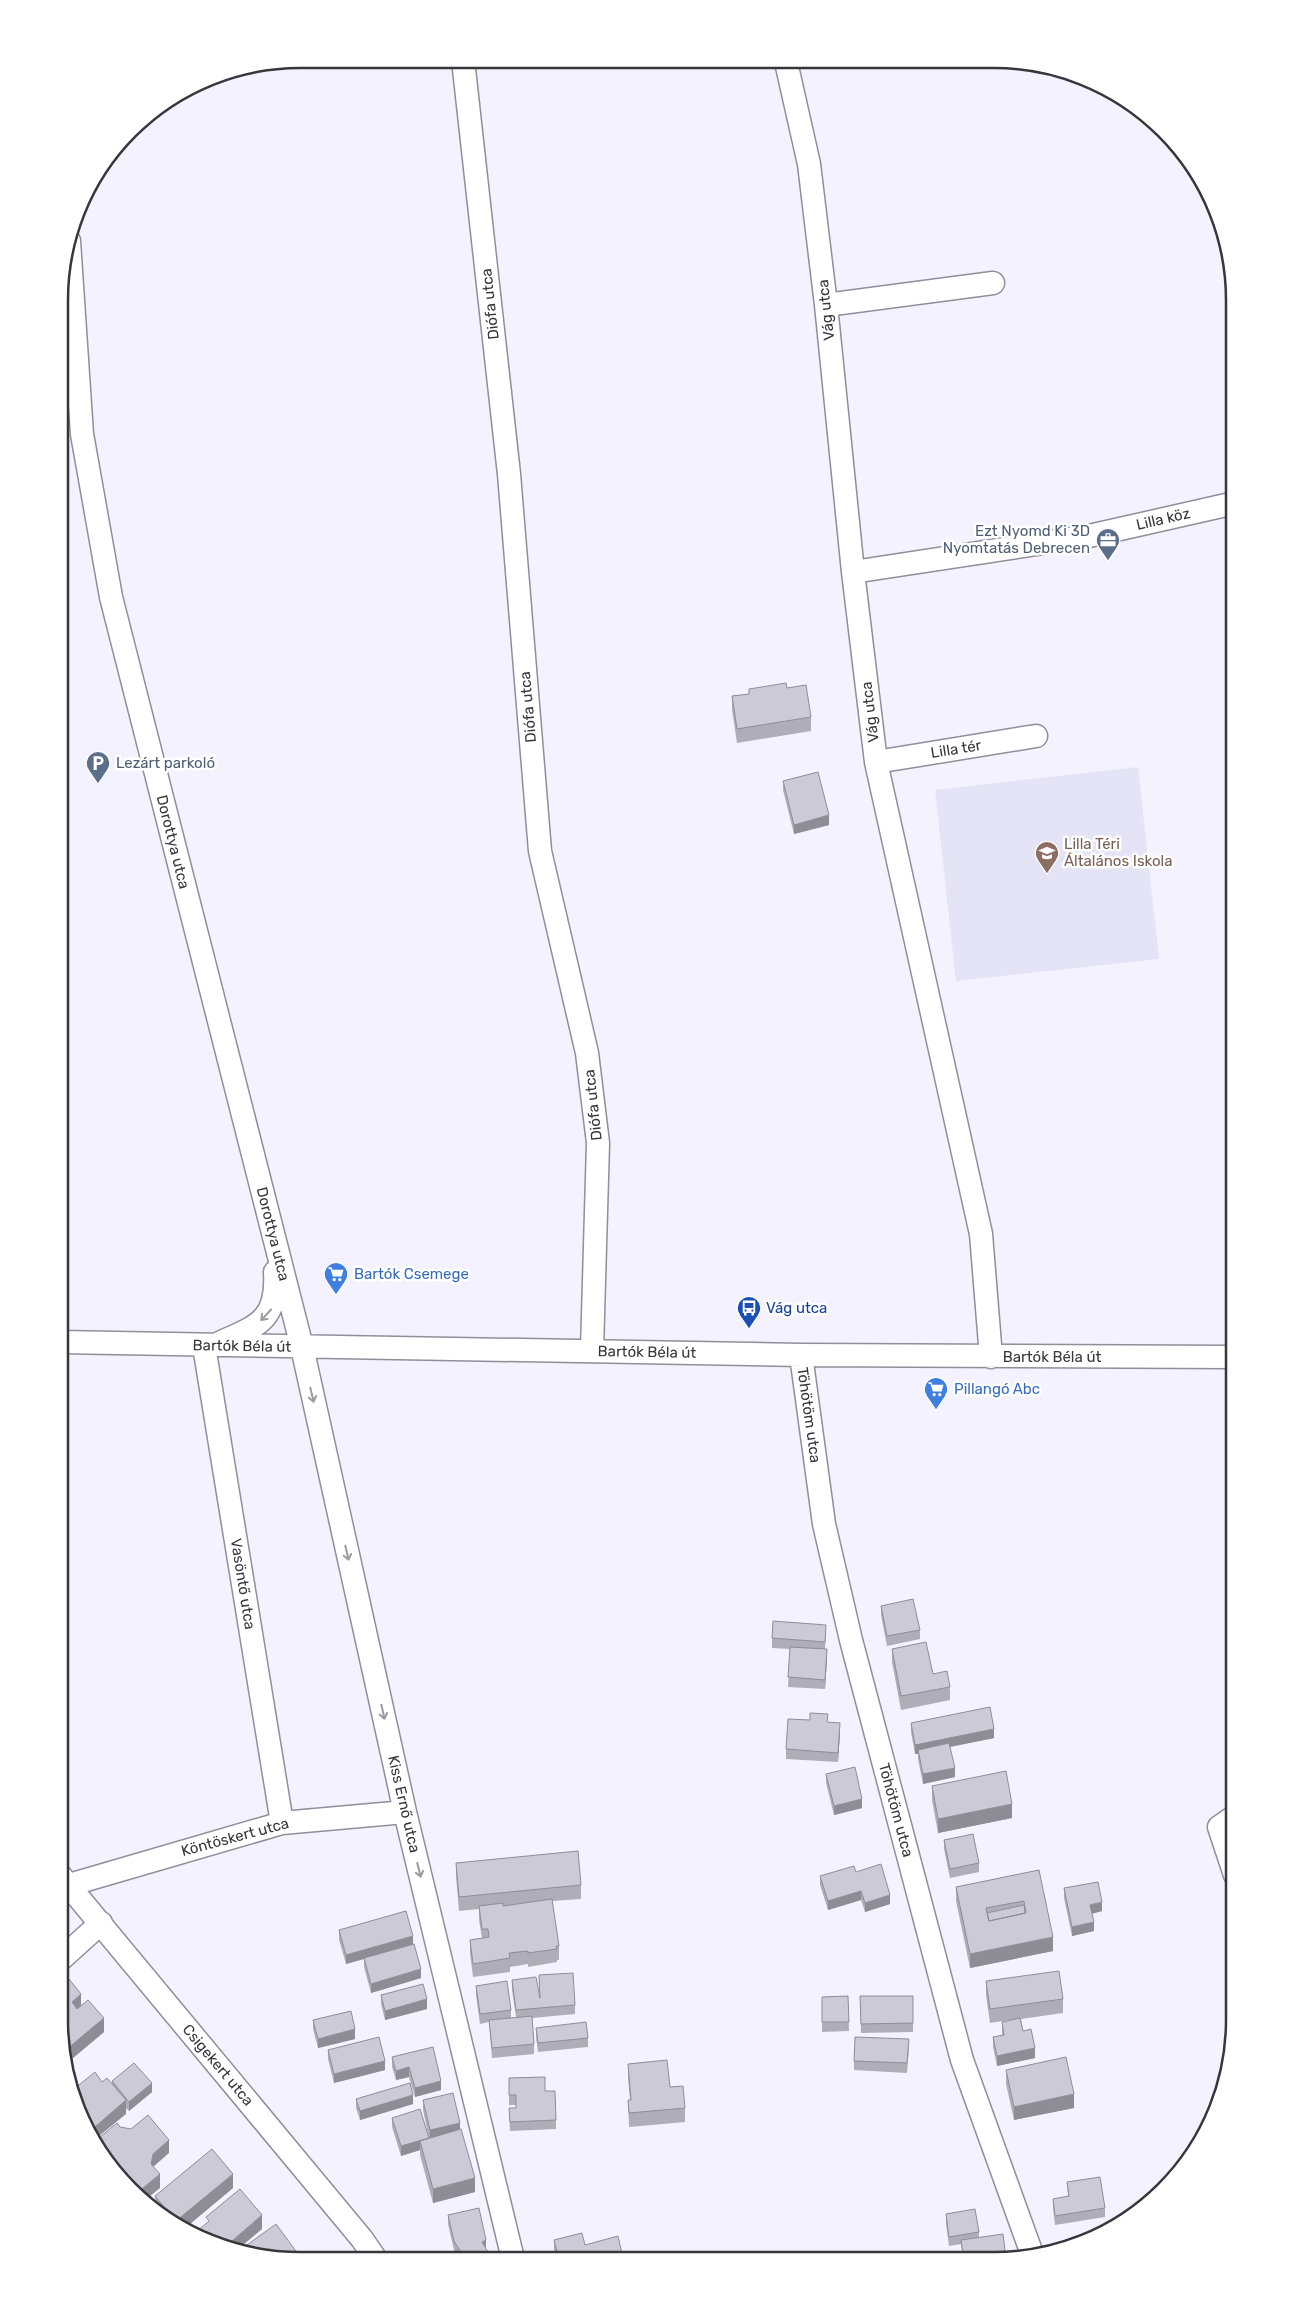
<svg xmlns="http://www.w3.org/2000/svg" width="1294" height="2319" viewBox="0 0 1294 2319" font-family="Rubik,sans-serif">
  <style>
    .built { fill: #e5e4f7 }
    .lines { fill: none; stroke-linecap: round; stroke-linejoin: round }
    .street-casing { stroke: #8f8e99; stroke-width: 25 }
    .street { stroke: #fff; stroke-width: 22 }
    .wall { fill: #afaeb8 }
    .shaded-wall { fill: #8e8d96 }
    .building { fill: #cbcad6; stroke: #8e8d96; fill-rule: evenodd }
    .oneway { stroke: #9b9a9d }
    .labels { text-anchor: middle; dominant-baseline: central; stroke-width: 5; stroke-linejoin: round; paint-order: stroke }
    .street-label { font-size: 15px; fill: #37363b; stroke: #fff }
    .service-label { font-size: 15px; fill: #4e5e75; stroke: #fff; text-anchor: end }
    .education-label { font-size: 15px; fill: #785e54; stroke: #fff; text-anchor: start }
    .shop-label { font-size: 15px; fill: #366cbe; stroke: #fff; text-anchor: start }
    .transit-label { font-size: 15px; fill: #164399; stroke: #fff; text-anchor: start }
    .rim { fill: none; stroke: #37363b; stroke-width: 2.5 }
  </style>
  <rect width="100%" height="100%" fill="#f3f2fe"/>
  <path class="built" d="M1138,767L1159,959L956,981L935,790Z"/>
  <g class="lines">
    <g class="street-casing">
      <path id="street" d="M463,60L509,474L540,851L587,1053L598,1143L592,1350
        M786,62L809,164L826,305L853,572L876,762L981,1234L991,1357
        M69,241L82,434L111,597L302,1347L405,1812L513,2259
        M826,305L993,283
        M853,572L1089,536L1235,503
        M876,762L1036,736
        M60,1342L801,1355L1235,1357
        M217,1344C256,1326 278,1322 275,1272
        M204,1346L282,1823
        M801,1355L824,1524L851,1640L962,2060L1032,2254
        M59,1874L362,2239L375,2258
        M1235,1875L1219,1827L1235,1816
        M69,1885L282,1823L405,1812
        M59,1961L101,1923"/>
    </g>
    <use href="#street" class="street"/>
  </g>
  <path class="wall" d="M749,689L811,717V731L737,743L732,710V696L749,694Z
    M783,781L829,825L794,834L783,790Z
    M881,1606L920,1630V1639L887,1646L881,1615Z
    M826,1635L825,1649L827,1658L825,1689L788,1687L790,1649L772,1648V1638Z
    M892,1649L933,1674L950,1687V1700L901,1710L892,1662Z
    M828,1722L840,1732L838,1762L786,1759V1749Z
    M911,1723L994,1738L950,1747L955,1777L923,1784L918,1759V1754H915L911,1732Z
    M826,1774L862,1808L834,1815L826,1783Z
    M932,1786L1012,1818L938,1833L932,1800Z
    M944,1840L979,1863V1872L950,1878L944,1849Z
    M456,1863L581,1885V1899L552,1901L559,1946V1960H557V1962L528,1967V1964L510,1967V1972L473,1977L470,1953V1940L482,1938L479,1920V1909L459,1911L456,1876Z
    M1039,1870L1053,1951L970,1968L956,1901V1887Z
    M856,1872L890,1904L865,1912L861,1900L828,1910L820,1885V1876Z
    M1064,1888L1102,1911L1092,1914L1094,1931L1072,1936L1064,1898Z
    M339,1930L413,1944L421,1978L371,1993L364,1967V1959L346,1964L339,1940Z
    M539,1975L575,2005V2014L532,2018L534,2044V2054L492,2058L489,2022L480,2024L476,1995V1986L511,2010V2018L516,2017L512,1990V1980L540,1995Z
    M986,1981L1063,1999V2013L1021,2019L1023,2031L1035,2058L997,2066L993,2047V2037L1002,2035V2022L1009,2020L990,2023L986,1995Z
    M381,1995L427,2009L385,2020L381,2004Z
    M848,1996L849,2031L822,2032V1997Z
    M860,1996H913V2032L861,2033Z
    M81,2006L104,2032L67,2063L66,2061L59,2020Z
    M313,2020L355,2039L318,2048L313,2029Z
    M536,2028L588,2038V2047L538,2052L536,2037Z
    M909,2048L907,2073L854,2070V2061Z
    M328,2050L385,2070L334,2083L328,2059Z
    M392,2057L441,2090L415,2097L409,2077L396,2080L392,2067Z
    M628,2064L670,2087L685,2108V2122L629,2127L628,2100H630L628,2078Z
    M1006,2070L1074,2108L1014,2120L1006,2084Z
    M509,2078L545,2091L556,2120V2129L510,2131L509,2108H516V2105H509Z
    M112,2081L152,2092L129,2111L126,2108V2114L74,2097V2089L102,2082L112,2084Z
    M356,2099L413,2104L360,2120L356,2108Z
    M423,2100L460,2130L475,2192L433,2203L420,2155V2150L401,2156L392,2127V2118L429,2138L423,2110Z
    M1067,2182L1105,2208V2217L1055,2225L1053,2208V2199L1068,2196Z
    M233,2188L184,2229L159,2214L155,2210V2196Z
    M946,2214L979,2232V2237L995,2260H963L961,2244L949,2246L946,2224Z
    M448,2215L486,2249L492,2259H460L454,2250L448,2224Z
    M554,2240L585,2245L622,2259H557L554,2250Z"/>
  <path class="shaded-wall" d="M829,815V825L794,834V825Z
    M827,1649V1658L825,1689V1680Z
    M840,1723V1732L838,1762V1753Z
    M994,1729V1738L919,1753L918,1750V1754H915V1745Z
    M955,1768V1777L923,1784V1774Z
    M862,1799V1808L834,1815V1806Z
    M1012,1804V1818L938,1833V1819Z
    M861,1891V1900L828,1910V1901Z
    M890,1895V1904L865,1912V1903Z
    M1102,1902V1911L1090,1914V1905Z
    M1094,1922V1931L1072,1936V1927Z
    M413,1936V1945L346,1964V1955Z
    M1053,1937V1951L970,1968V1954Z
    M421,1969V1978L371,1993V1984Z
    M81,1994V2007L72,2016V2002Z
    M427,1999V2009L385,2020V2011Z
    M104,2018V2032L67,2063V2049Z
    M355,2029V2039L318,2048V2039Z
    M1035,2048V2058L997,2066V2056Z
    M385,2061V2070L334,2083V2074Z
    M409,2067V2077L396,2080V2071Z
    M441,2081V2090L415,2097V2088Z
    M152,2083V2092L129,2111V2102Z
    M1074,2094V2108L1014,2120V2107Z
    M413,2095V2104L360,2120V2111Z
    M126,2100V2114L93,2141L89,2132Z
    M460,2123V2132L430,2139V2130Z
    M429,2138V2147L420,2141V2150L401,2156V2146Z
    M169,2140V2153L153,2167L151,2164L153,2154Z
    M160,2174V2188L144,2201L137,2193Z
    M233,2174V2188L184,2229L176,2224V2221Z
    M475,2178V2192L433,2203V2189Z
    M262,2215V2229L237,2250L225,2247Z
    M486,2240V2249L482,2242Z
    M622,2254V2259H602Z"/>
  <path class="building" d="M786,683L787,688L806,685L811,717L737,729L732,696L749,694V689Z
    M818,772L829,815L794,825L783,781Z
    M913,1599L920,1630L887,1636L881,1606Z
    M773,1621L826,1625L825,1642L772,1638Z
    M926,1642L933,1674L947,1671L950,1687L901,1696L892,1649Z
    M790,1647L827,1649L825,1680L788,1677Z
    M990,1707L994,1729L915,1745L911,1723Z
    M810,1713L828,1714L827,1722L840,1723L838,1753L786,1749L788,1719L810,1720Z
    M949,1743L955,1768L923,1774L918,1750Z
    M855,1767L862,1799L834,1806L826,1774Z
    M1006,1771L1012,1804L938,1819L932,1786Z
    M973,1834L979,1863L950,1869L944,1840Z
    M578,1851L581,1885L459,1897L456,1863Z
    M881,1864L890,1895L865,1903L861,1891L828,1901L820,1876L854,1866L856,1872Z
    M1039,1870L1053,1937L970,1954L956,1887ZM1024,1901L1026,1913L989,1921L986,1908Z
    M1098,1882L1102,1902L1090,1905L1094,1922L1072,1927L1064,1888Z
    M552,1899L559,1946H556L557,1949L528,1953V1951L509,1953L510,1958L473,1964L470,1940L489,1937L488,1929H482L479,1906L503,1903V1906Z
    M1024,1905L1025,1913L989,1921L987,1913Z
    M406,1911L413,1936L346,1955L339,1930Z
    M414,1944L421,1969L371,1984L364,1958Z
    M1059,1971L1063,1999L990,2009L986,1981Z
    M573,1973L575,2005L516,2010L512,1980L536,1977L540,1998L539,1975Z
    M65,1974L81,1994L72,2002L77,2009L88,2000L104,2018L67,2049L63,2044L59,2024L60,2023L59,2020V1979Z
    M507,1981L511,2010L480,2014L476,1986Z
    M423,1984L427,1999L385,2011L381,1995Z
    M848,1996L849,2022H822V1997Z
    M860,1996H913V2023L861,2024Z
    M351,2011L355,2029L318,2039L313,2020Z
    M532,2016L534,2044L492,2048L489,2020Z
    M1020,2018L1023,2031L1031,2029L1035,2048L997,2056L993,2037L1004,2035L1002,2022Z
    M586,2022L588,2038L538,2043L536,2028Z
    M379,2037L385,2061L334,2074L328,2050Z
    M855,2037L909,2039L907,2063L854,2061Z
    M433,2047L441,2081L415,2088L409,2067L396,2071L392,2057Z
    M1066,2057L1074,2094L1014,2107L1006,2070Z
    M667,2060L670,2087L683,2086L685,2108L629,2113L628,2100H631L628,2064Z
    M134,2063L152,2083L129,2102L112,2081Z
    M95,2072L102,2082L107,2078L126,2100L89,2132L72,2098L78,2094L74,2089Z
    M545,2077V2091H555L556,2120L510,2122L509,2108H516V2095H509V2078Z
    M410,2083L413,2095L360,2111L356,2099Z
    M453,2093L460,2123L430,2130L423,2100Z
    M420,2109L429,2138L401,2146L392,2118Z
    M148,2115L169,2140L153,2154L151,2164L160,2174L137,2193L99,2154L94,2142L117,2123L120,2127L131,2129Z
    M461,2129L475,2178L433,2189L420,2141Z
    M212,2149L233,2174L176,2221L155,2196Z
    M1100,2177L1105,2208L1055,2216L1053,2199L1069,2196L1067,2182Z
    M240,2189L262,2215L225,2247L207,2242L194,2234L209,2221L206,2217Z
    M479,2208L486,2240L482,2242L492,2259H465L454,2241L448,2215Z
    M975,2209L979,2232L949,2237L946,2214Z
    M1137,2213L1126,2219V2215Z
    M276,2224L301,2258H268L240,2251V2250Z
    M582,2233L585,2245L618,2236L622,2254L602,2259H559L554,2240Z
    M1003,2234L1006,2258L995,2260H964L961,2240Z
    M1093,2236L1074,2246L1073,2239Z"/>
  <defs><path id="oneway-shaft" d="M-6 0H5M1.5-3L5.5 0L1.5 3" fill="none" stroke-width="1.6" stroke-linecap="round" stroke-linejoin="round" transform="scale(1.25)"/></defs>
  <g class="oneway">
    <use href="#oneway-shaft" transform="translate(266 1315) rotate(133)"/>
    <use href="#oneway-shaft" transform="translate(312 1395) rotate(77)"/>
    <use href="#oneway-shaft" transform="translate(347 1553) rotate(77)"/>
    <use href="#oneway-shaft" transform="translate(383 1712) rotate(77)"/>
    <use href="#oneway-shaft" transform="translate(419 1870) rotate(76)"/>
  </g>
  <defs>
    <g id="office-pin" transform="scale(1.25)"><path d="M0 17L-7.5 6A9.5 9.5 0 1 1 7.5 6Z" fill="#5c6f8a" stroke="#fff"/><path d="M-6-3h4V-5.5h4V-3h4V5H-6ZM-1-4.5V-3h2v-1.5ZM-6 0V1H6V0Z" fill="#fff"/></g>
    <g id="parking-pin" transform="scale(1.25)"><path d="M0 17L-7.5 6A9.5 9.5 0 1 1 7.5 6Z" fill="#5c6f8a" stroke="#fff"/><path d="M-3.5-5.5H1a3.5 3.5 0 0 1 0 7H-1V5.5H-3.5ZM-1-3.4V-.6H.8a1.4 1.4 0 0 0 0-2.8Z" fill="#fff"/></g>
    <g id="school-pin" transform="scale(1.25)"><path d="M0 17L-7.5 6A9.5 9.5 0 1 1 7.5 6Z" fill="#8d6e63" stroke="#fff"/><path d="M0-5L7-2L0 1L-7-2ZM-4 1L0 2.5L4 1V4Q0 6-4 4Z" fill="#fff"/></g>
    <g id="supermarket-pin" transform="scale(1.25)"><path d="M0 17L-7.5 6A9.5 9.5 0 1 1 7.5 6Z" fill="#3f7fe0" stroke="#fff"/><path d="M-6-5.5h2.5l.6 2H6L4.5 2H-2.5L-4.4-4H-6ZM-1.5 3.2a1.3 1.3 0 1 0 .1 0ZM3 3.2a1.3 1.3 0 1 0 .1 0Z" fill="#fff"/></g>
    <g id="bus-pin" transform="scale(1.25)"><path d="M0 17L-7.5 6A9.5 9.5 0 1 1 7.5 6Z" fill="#1a4fb4" stroke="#fff"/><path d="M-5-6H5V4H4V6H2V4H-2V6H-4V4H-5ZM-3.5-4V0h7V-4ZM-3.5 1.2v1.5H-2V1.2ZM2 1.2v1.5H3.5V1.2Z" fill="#fff"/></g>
  </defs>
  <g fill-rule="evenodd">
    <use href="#office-pin" x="1108" y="540"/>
    <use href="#parking-pin" x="98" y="763"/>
    <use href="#school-pin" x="1047" y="853"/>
    <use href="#supermarket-pin" x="336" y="1274"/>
    <use href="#bus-pin" x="749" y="1308"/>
    <use href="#supermarket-pin" x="936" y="1389"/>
  </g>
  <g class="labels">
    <g class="street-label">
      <text transform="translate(490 304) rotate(-96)">Diófa utca</text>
      <text transform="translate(826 310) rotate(-96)">Vág utca</text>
      <text transform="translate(1163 519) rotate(-13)">Lilla köz</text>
      <text transform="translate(528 707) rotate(-95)">Diófa utca</text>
      <text transform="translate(870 712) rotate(-97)">Vág utca</text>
      <text transform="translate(956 749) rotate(-9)">Lilla tér</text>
      <text transform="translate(173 842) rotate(76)">Dorottya utca</text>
      <text transform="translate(593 1105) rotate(-96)">Diófa utca</text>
      <text transform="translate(273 1234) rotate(76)">Dorottya utca</text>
      <text transform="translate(242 1346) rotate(1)">Bartók Béla út</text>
      <text transform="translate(647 1352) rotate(1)">Bartók Béla út</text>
      <text x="1052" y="1357">Bartók Béla út</text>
      <text transform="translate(809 1415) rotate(82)">Töhötöm utca</text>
      <text transform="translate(243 1584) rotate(81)">Vasöntő utca</text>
      <text transform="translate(404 1804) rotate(77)">Kiss Ernő utca</text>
      <text transform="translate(896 1810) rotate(75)">Töhötöm utca</text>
      <text transform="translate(235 1837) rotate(-15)">Köntöskert utca</text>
      <text transform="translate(218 2065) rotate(50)">Csigekert utca</text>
    </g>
    <g class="service-label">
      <text x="1090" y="531">Ezt Nyomd Ki 3D<tspan x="1090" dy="17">Nyomtatás Debrecen</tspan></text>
      <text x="116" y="763" text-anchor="start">Lezárt parkoló</text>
    </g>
    <g class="education-label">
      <text x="1064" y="844">Lilla Téri<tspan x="1064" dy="17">Általános Iskola</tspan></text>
    </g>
    <g class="shop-label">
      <text x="354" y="1274">Bartók Csemege</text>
      <text x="954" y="1389">Pillangó Abc</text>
    </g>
    <g class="transit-label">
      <text x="766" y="1308">Vág utca</text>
    </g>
  </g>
  <path d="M0 0H1294V2319H0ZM300 68H994A232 232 0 0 1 1226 300V2020A232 232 0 0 1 994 2252H300A232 232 0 0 1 68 2020V300A232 232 0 0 1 300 68Z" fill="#fff" fill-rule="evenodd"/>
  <path class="rim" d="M300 68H994A232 232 0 0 1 1226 300V2020A232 232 0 0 1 994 2252H300A232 232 0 0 1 68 2020V300A232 232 0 0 1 300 68Z"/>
</svg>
